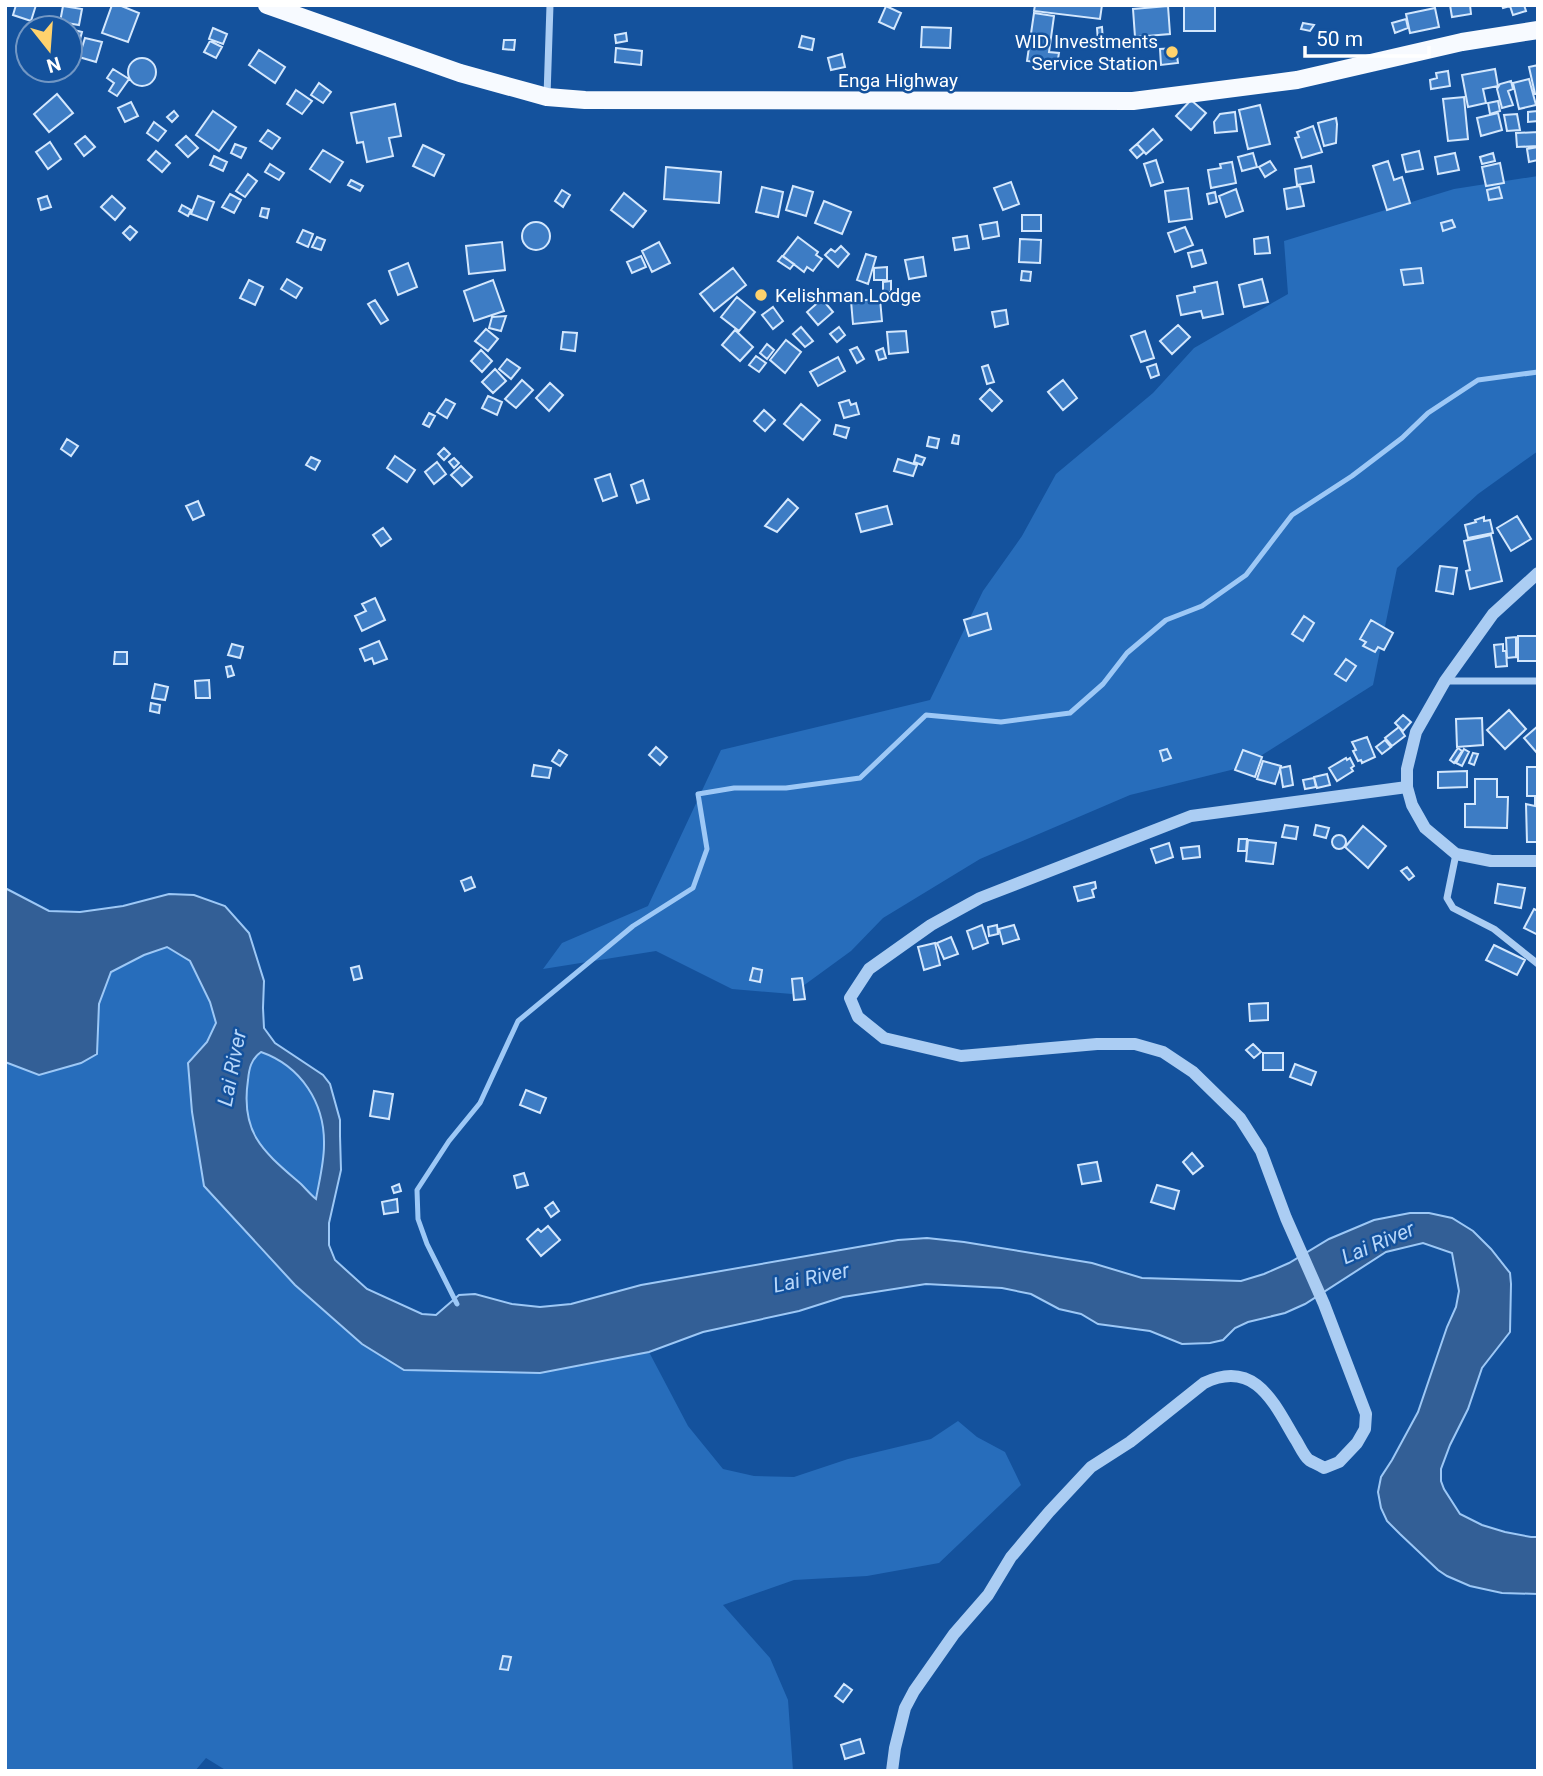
<svg xmlns="http://www.w3.org/2000/svg" width="1543" height="1776" viewBox="0 0 1543 1776" font-family="Roboto,sans-serif">
  <style>
    .green { fill: #276dbb }
    .water { fill: #335f96; stroke: #9dc8f6; stroke-width: 2; fill-rule: evenodd }
    .lines { fill: none; stroke-linecap: round; stroke-linejoin: round }
    .stream { stroke: #9dc8f6; stroke-width: 5 }
    .building { fill: #3d7cc4; stroke: #d3e7fd; stroke-width: 2 }
    .minor { stroke: #abcdf3; stroke-width: 7 }
    .tertiary { stroke: #abcdf3; stroke-width: 12 }
    .primary { stroke: #f7faff; stroke-width: 18 }
    .poi-dot { fill: #ffd26d; stroke: #14529d; stroke-width: 2.5 }
    .labels { text-anchor: middle; dominant-baseline: central; stroke-width: 5; stroke-linejoin: round; paint-order: stroke }
    .poi-label { font-size: 19px; fill: #fff; stroke: #14529d; text-anchor: end }
    .street-label { font-size: 19px; fill: #fff; stroke: #14529d }
    .water-label { font-size: 21px; font-style: italic; fill: #b8d7fa; stroke: #14529d }
  </style>
  <rect width="100%" height="100%" fill="#14529d"/>
  <path class="green" d="M1538,176V451L1478,494L1397,568L1373,685L1243,767L1130,795L980,859L883,918L851,951L792,994L732,989L656,951L543,969L562,943L648,906L721,750L930,700L983,591L1022,536L1056,474L1153,393L1194,348L1288,294L1284,241L1454,189Z
    M167,947L191,962L210,1002L216,1023L207,1042L188,1063L192,1112L204,1186L295,1285L362,1344L405,1370L540,1373L649,1352L688,1426L723,1469L754,1476L794,1477L848,1459L931,1439L958,1421L977,1437L1005,1452L1021,1485L939,1563L867,1576L794,1580L723,1605L770,1658L788,1700L793,1771H227L206,1758L195,1771H5V1062L39,1075L97,1054L99,1004L110,972L144,955Z
    M261,1052C301,1066 326,1104 324,1146C323,1164 319,1183 315,1201C306,1189 295,1181 284,1171C258,1148 242,1121 247,1086C249,1072 250,1060 261,1052Z"/>
  <path class="water" d="M5,888L49,911L80,912L123,906L169,894L194,895L225,906L249,933L264,981L263,1008L264,1028L275,1043L323,1075L330,1084L340,1120V1136L341,1170L329,1223V1245L335,1260L367,1289L422,1314L436,1315L459,1295L475,1294L512,1304L540,1307L571,1304L641,1285L898,1240L927,1238L964,1242L1092,1263L1142,1278L1241,1281L1264,1274L1289,1263L1329,1239L1374,1220L1410,1213H1429L1452,1218L1473,1231L1491,1249L1510,1273L1511,1284L1510,1332L1482,1368L1468,1409L1450,1445L1441,1469V1481L1444,1489L1460,1514L1482,1525L1505,1532L1531,1537H1538V1594L1502,1593L1470,1586L1447,1576L1438,1570L1400,1534L1387,1521L1381,1508L1378,1492L1381,1477L1392,1460L1418,1412L1447,1327L1456,1307L1459,1291L1452,1253L1423,1243L1386,1252L1305,1304L1285,1313L1248,1322L1235,1328L1223,1340L1210,1343L1182,1344L1150,1331L1098,1324L1081,1314L1059,1309L1031,1294L1002,1288L926,1284L843,1297L799,1311L703,1332L649,1352L540,1373L404,1370L362,1344L295,1285L204,1186L192,1112L188,1063L207,1042L216,1023L210,1002L190,961L167,947L144,955L111,972L99,1004L97,1054L81,1063L39,1075L5,1062ZM261,1052C301,1066 325,1103 324,1145C324,1163 319,1182 316,1199C311,1195 306,1189 301,1184C264,1152 240,1134 248,1080C249,1069 251,1059 261,1052Z"/>
  <g class="lines">
    <path class="stream" d="M457,1304L427,1244L418,1219L417,1190L449,1141L480,1103L518,1021L633,926L693,888L707,849L698,794L734,788H786L860,778L926,715L1001,722L1070,713L1103,684L1127,653L1166,620L1202,606L1246,575L1292,515L1352,476L1402,438L1428,413L1478,380L1538,372"/>
  </g>
  <path class="building" d="M16,5H36L31,21L13,15Z
    M112,5H119L139,13L128,42L102,33Z
    M1035,5H1102L1100,19L1034,11Z
    M1184,5H1215V31H1184Z
    M1450,5H1470L1471,14L1452,17Z
    M1502,5H1524L1526,11L1513,15L1510,6L1503,8Z
    M63,6L82,9L79,25L60,22Z
    M886,6L901,13L894,29L879,22Z
    M1168,6L1170,34L1135,37L1133,9Z
    M1435,8L1439,27L1410,33L1406,14Z
    M1034,13L1054,16L1049,52L1059,53L1057,65L1027,61Z
    M1406,19L1408,28L1395,33L1392,23Z
    M1303,23L1314,25L1310,31L1301,29Z
    M922,27L951,28L950,48L921,47Z
    M1102,27L1103,41H1098L1097,28Z
    M213,28L227,34L223,44L209,39Z
    M70,29L82,32L75,58L70,56Z
    M626,33L627,41L616,43L615,35Z
    M802,36L814,39L812,50L799,47Z
    M85,38L102,42L96,62L79,57Z
    M504,40H515L514,50L503,49Z
    M210,41L222,47L216,58L204,52Z
    M616,48L642,51L641,65L615,62Z
    M1176,48L1178,63L1161,65L1160,49Z
    M259,50L285,67L275,83L249,65Z
    M842,54L845,67L831,70L828,58Z
    M128 72a14 14 0 1 1 28 0a14 14 0 1 1-28 0Z
    M1538,65V94H1535L1529,67Z
    M113,69L129,79L117,96L109,91L114,83L107,78Z
    M1495,69L1498,86L1483,89L1486,103L1468,107L1462,75Z
    M1448,71L1450,86L1431,89L1430,80L1437,78L1436,73Z
    M1529,79L1536,105L1519,109L1513,83Z
    M1511,81L1513,89L1508,91L1513,105L1502,108L1497,89L1500,84Z
    M319,83L331,92L323,103L311,95Z
    M296,90L312,101L302,114L287,104Z
    M57,94L73,113L49,132L34,114Z
    M1464,97L1468,139L1448,141L1443,99Z
    M1191,100L1206,113L1191,130L1176,116Z
    M1498,101L1500,111L1490,114L1488,103Z
    M131,102L138,116L125,122L118,108Z
    M395,104L401,136L389,138L393,156L367,162L363,142L357,143L351,113Z
    M1260,105L1270,144L1248,149L1239,110Z
    M174,111L178,116L172,122L167,117Z
    M213,111L236,127L219,151L196,135Z
    M1537,111L1538,121L1528,122V112Z
    M1235,112L1237,131L1215,133L1214,122L1220,114Z
    M1498,113L1502,130L1481,136L1477,118Z
    M1517,114L1520,130L1507,131L1504,115Z
    M1336,118L1337,124L1336,143L1324,146L1318,123Z
    M154,122L166,131L158,141L147,133Z
    M1313,126L1322,152L1302,158L1295,138L1299,137L1297,132Z
    M1153,129L1162,140L1146,154L1137,144Z
    M268,130L280,138L272,149L260,141Z
    M1538,132V146L1517,147L1516,133Z
    M85,136L95,147L84,156L75,144Z
    M186,136L198,148L188,157L176,145Z
    M50,142L61,159L48,169L36,152Z
    M235,144L246,148L241,158L231,153Z
    M1137,144L1144,152L1137,158L1130,150Z
    M423,145L444,155L434,176L413,166Z
    M1538,147V160L1529,162L1527,149Z
    M323,150L343,162L330,182L310,169Z
    M156,151L170,163L162,172L148,160Z
    M1419,151L1423,169L1406,172L1402,155Z
    M1253,153L1257,167L1242,171L1238,157Z
    M1455,153L1459,170L1438,174L1435,157Z
    M1493,153L1495,161L1482,164L1480,157Z
    M214,156L227,162L223,171L210,165Z
    M1156,160L1163,182L1151,186L1144,164Z
    M1270,161L1276,170L1265,177L1259,167Z
    M1388,161L1394,180L1402,177L1410,203L1387,210L1373,166Z
    M1232,162L1236,183L1211,188L1208,170L1221,168L1220,164Z
    M1500,163L1504,183L1486,186L1482,167Z
    M270,164L284,173L279,180L265,172Z
    M1311,166L1314,182L1297,185L1295,169Z
    M666,167L721,172L719,203L664,199Z
    M248,174L257,181L245,197L236,191Z
    M351,180L363,186L360,191L348,185Z
    M1011,182L1019,204L1003,210L994,188Z
    M793,186L813,192L806,216L786,210Z
    M1300,186L1304,206L1287,209L1284,189Z
    M762,187L783,192L778,217L756,212Z
    M1499,187L1502,198L1489,200L1487,190Z
    M1188,188L1192,219L1169,222L1165,191Z
    M1236,189L1243,211L1226,217L1219,196Z
    M562,190L570,195L563,207L555,201Z
    M1215,192L1217,202L1209,204L1207,194Z
    M624,193L646,211L633,227L611,210Z
    M230,194L241,200L234,213L222,207Z
    M47,196L51,207L41,210L38,199Z
    M112,196L125,208L115,220L101,207Z
    M198,196L214,202L207,220L191,214Z
    M824,201L851,212L842,234L815,223Z
    M182,205L191,210L188,216L179,211Z
    M262,208L269,209L267,218L260,216Z
    M1022,215H1041V231H1022Z
    M1452,220L1455,227L1443,231L1441,223Z
    M997,222L999,236L983,239L980,225Z
    M522 236a14 14 0 1 1 28 0a14 14 0 1 1-28 0Z
    M130,226L137,232L130,240L123,233Z
    M1185,227L1193,245L1175,252L1168,233Z
    M303,230L313,234L308,247L297,242Z
    M967,236L969,248L955,250L953,238Z
    M317,237L325,240L321,250L312,247Z
    M798,237L818,252L816,255L822,259L813,271L807,267L804,272L783,256Z
    M1268,237L1270,253L1255,254L1254,239Z
    M1020,239L1041,240L1040,263L1019,262Z
    M502,242L505,270L469,274L466,246Z
    M659,242L670,263L652,272L642,251Z
    M841,246L849,254L838,267L825,255L831,249L835,252Z
    M1202,250L1206,263L1192,267L1188,253Z
    M866,254L876,257L868,284L857,280Z
    M641,256L646,267L632,273L627,262Z
    M782,256L794,264L790,269L778,261Z
    M923,257L926,276L909,279L905,260Z
    M408,263L417,287L398,295L389,271Z
    M887,267V280H874V268Z
    M733,268L746,285L714,311L700,294Z
    M1421,268L1423,283L1404,285L1401,270Z
    M1022,271L1031,272L1030,281L1021,280Z
    M287,279L302,288L296,298L281,289Z
    M1262,279L1268,302L1244,307L1239,285Z
    M249,280L263,287L255,305L240,298Z
    M493,280L504,311L474,321L464,291Z
    M891,281V292H883V282Z
    M1217,282L1223,314L1203,318L1201,311L1181,315L1177,296L1195,292L1194,287Z
    M737,297L755,312L739,331L721,317Z
    M822,299L833,312L818,325L807,312Z
    M880,299L882,321L853,324L851,301Z
    M375,300L388,320L381,324L368,304Z
    M773,307L783,321L773,329L762,315Z
    M1006,310L1008,324L995,327L992,312Z
    M506,316L501,331L489,328L492,317Z
    M1178,325L1190,337L1172,354L1160,341Z
    M801,327L813,341L805,347L793,334Z
    M839,327L845,335L837,342L830,334Z
    M486,329L498,339L488,351L475,341Z
    M735,330L753,347L740,361L722,345Z
    M906,331L908,352L889,354L887,332Z
    M1145,331L1154,358L1141,362L1131,336Z
    M563,332L577,333L575,351L561,349Z
    M786,340L801,352L785,373L770,360Z
    M767,344L774,350L767,359L760,353Z
    M857,347L864,359L857,363L850,350Z
    M883,348L886,358L879,360L876,351Z
    M481,350L492,361L482,372L471,361Z
    M756,356L766,363L759,372L749,365Z
    M838,357L845,371L818,386L810,372Z
    M507,359L520,368L511,379L499,369Z
    M1156,364L1159,375L1151,378L1147,367Z
    M988,365L994,382L987,384L982,367Z
    M495,369L506,381L493,393L482,382Z
    M522,380L533,390L516,408L505,399Z
    M1063,380L1077,398L1063,410L1048,392Z
    M550,383L563,395L549,411L536,398Z
    M990,389L1002,401L992,411L980,399Z
    M488,396L502,402L497,415L482,408Z
    M446,399L455,404L447,418L437,412Z
    M849,400L851,405L856,403L859,414L844,418L839,403Z
    M801,404L820,420L803,440L784,424Z
    M764,410L775,420L765,431L754,421Z
    M429,413L435,416L429,427L423,424Z
    M836,425L849,428L846,438L834,434Z
    M954,435L959,436L958,444L952,443Z
    M929,437L939,439L937,448L927,446Z
    M67,439L78,446L71,456L61,449Z
    M444,448L450,454L444,460L438,454Z
    M916,455L925,458L922,465L914,462Z
    M395,456L415,470L407,482L387,468Z
    M311,457L320,461L315,470L306,465Z
    M454,458L459,463L454,468L449,462Z
    M898,459L917,465L913,476L894,471Z
    M437,462L446,474L434,484L425,472Z
    M461,466L472,477L462,486L451,475Z
    M610,474L617,496L603,501L595,479Z
    M643,480L649,499L637,503L631,485Z
    M788,499L798,508L777,532L765,526Z
    M198,501L204,515L193,520L186,506Z
    M887,506L892,524L861,532L856,514Z
    M1517,516L1531,539L1511,551L1497,528Z
    M1484,517V521L1490,520L1493,533L1468,538L1465,525L1476,522L1475,520Z
    M383,528L391,539L381,546L373,535Z
    M1491,535L1502,581L1470,589L1466,571L1470,570L1464,541Z
    M1440,566L1457,568L1453,594L1436,591Z
    M375,598L385,620L362,631L355,616L366,611L362,604Z
    M987,613L991,629L969,636L964,620Z
    M1304,616L1314,623L1303,641L1292,634Z
    M1371,620L1393,633L1384,650L1378,647L1375,652L1363,646L1366,642L1360,639Z
    M1518,636H1538V661H1518Z
    M1516,637V657L1507,658L1506,638Z
    M379,641L387,659L374,664L372,658L365,661L360,649Z
    M232,644L243,647L240,658L228,655Z
    M1503,644V651H1506L1507,666L1496,667L1494,645Z
    M115,652H127V664H114Z
    M1346,659L1356,666L1346,681L1335,674Z
    M231,666L234,675L228,677L226,667Z
    M209,680L210,698H196L195,681Z
    M155,684L168,687L165,700L152,698Z
    M151,703L160,705L159,713L150,711Z
    M1509,710L1526,729L1505,749L1487,730Z
    M1403,715L1411,722L1403,731L1395,723Z
    M1482,718L1483,745L1457,747L1456,719Z
    M1538,726V752L1537,753L1524,738Z
    M1399,727L1405,736L1392,746L1385,738Z
    M1367,737L1375,757L1362,763L1361,760L1358,761L1353,751L1356,750L1352,742Z
    M1385,740L1391,747L1382,754L1376,747Z
    M656,747L667,757L660,765L649,755Z
    M1458,748L1462,751L1454,763L1450,760Z
    M1167,749L1171,758L1163,761L1160,751Z
    M1464,749L1469,752L1462,766L1456,763Z
    M559,750L567,755L560,766L552,761Z
    M1243,750L1262,757L1255,777L1235,770Z
    M1473,753L1478,754L1474,765L1469,763Z
    M1346,758L1347,760L1350,758L1354,766L1351,768L1353,771L1337,781L1329,768Z
    M1263,761L1281,766L1275,784L1257,779Z
    M534,765L551,768L549,778L532,776Z
    M1290,766L1293,785L1283,787L1280,768Z
    M1527,767H1538V842H1527L1526,804L1535,806V796H1527Z
    M1467,771V787L1438,788V772Z
    M1327,774L1330,785L1317,788L1314,777Z
    M1314,778L1316,787L1305,789L1303,780Z
    M1475,779H1497V797H1508L1507,828L1465,827V804H1475Z
    M1285,825L1298,827L1296,839L1282,837Z
    M1316,825L1329,828L1326,838L1314,835Z
    M1363,826L1386,846L1368,868L1345,847Z
    M1332 842a7 7 0 1 1 14 0a7 7 0 1 1-14 0Z
    M1239,839H1247L1246,851H1238Z
    M1248,840L1276,843L1273,864L1246,861Z
    M1169,843L1173,857L1156,863L1151,849Z
    M1199,846L1200,857L1183,859L1181,848Z
    M1407,867L1414,876L1409,880L1401,871Z
    M471,877L475,887L465,891L461,881Z
    M1095,882L1096,888L1092,890L1094,897L1078,901L1074,887Z
    M1498,884L1525,888L1521,908L1495,903Z
    M1534,909L1538,911V935L1524,928Z
    M982,925L988,943L973,949L967,931Z
    M997,925L998,934L989,936L988,927Z
    M1014,925L1019,939L1003,944L999,929Z
    M951,937L958,954L944,959L937,943Z
    M935,943L940,965L924,970L918,947Z
    M1494,945L1525,960L1517,975L1486,960Z
    M359,966L362,978L354,980L351,968Z
    M753,968L762,970L760,982L750,980Z
    M802,978L805,999L794,1000L792,979Z
    M1268,1003V1020L1250,1021L1249,1004Z
    M1253,1044L1261,1052L1254,1058L1246,1050Z
    M1263,1053H1283V1070H1263Z
    M1295,1064L1316,1072L1311,1085L1290,1077Z
    M526,1090L546,1098L540,1113L520,1105Z
    M374,1091L393,1094L389,1119L370,1116Z
    M1192,1153L1203,1166L1193,1174L1183,1162Z
    M1097,1162L1101,1181L1082,1184L1078,1165Z
    M524,1173L528,1185L517,1188L514,1176Z
    M399,1184L401,1191L394,1193L392,1187Z
    M1157,1185L1179,1191L1174,1209L1151,1202Z
    M397,1199L398,1212L384,1214L382,1202Z
    M553,1202L559,1211L551,1217L545,1208Z
    M548,1226L560,1240L541,1256L527,1239L538,1229L541,1232Z
    M503,1656L511,1657L508,1670L500,1669Z
    M844,1684L852,1690L843,1702L835,1696Z
    M860,1739L864,1753L845,1759L841,1745Z"/>
  <g class="lines">
    <path class="minor" d="M547,96L550,5
      M1445,681H1538
      M1456,854L1447,898L1453,908L1494,929L1538,964"/>
    <path class="tertiary" d="M1538,573L1493,614L1445,681L1416,732L1407,769V787L1412,805L1425,828L1456,854L1491,861H1538
      M892,1771L895,1748L905,1708L914,1691L954,1634L988,1595L1011,1557L1049,1512L1091,1467L1130,1442L1204,1383C1254,1359 1273,1401 1294,1437C1299,1444 1303,1455 1309,1460C1314,1463 1320,1465 1324,1468L1339,1462L1357,1443L1365,1429L1366,1414L1324,1304L1286,1218L1261,1151L1240,1118L1193,1072L1163,1052L1135,1044H1097L961,1056L884,1038L858,1017L850,998L869,969L931,925L980,898L1191,816L1407,787"/>
    <path class="primary" d="M267,5L460,73L547,97L585,100L1133,101L1297,80L1462,42L1538,30"/>
  </g>
  <g class="poi-dot">
    <circle cx="1172" cy="52" r="7"/>
    <circle cx="761" cy="295" r="7"/>
  </g>
  <g class="labels">
    <g class="poi-label">
      <text x="1158" y="41">WID Investments<tspan x="1158" dy="22">Service Station</tspan></text>
      <text x="775" y="295" text-anchor="start">Kelishman Lodge</text>
    </g>
    <g class="street-label">
      <text x="898" y="80">Enga Highway</text>
    </g>
    <g class="water-label">
      <text transform="translate(232 1068) rotate(-79)">Lai River</text>
      <text transform="translate(1378 1243) rotate(-23)">Lai River</text>
      <text transform="translate(811 1278) rotate(-12)">Lai River</text>
    </g>
  </g>
  <rect width="1543" height="1776" fill="none" stroke="#ffffff" stroke-width="14"/>
  <g transform="translate(49 49) rotate(163)"><circle r="33" fill="#14529d" stroke="#7297c4" stroke-width="2"/>
  <path d="M0-5L12 26L0 18L-12 26Z" fill="#ffd26d"/>
  <text y="-10" font-size="19" font-weight="bold" text-anchor="middle" fill="#ffffff">N</text>
  </g>
  <path d="M1305 46v10h124v-10" fill="none" stroke="#ffffff" stroke-width="3.5"/>
  <text x="1316" y="46" font-size="21" fill="#ffffff" stroke="#14529d" stroke-width="5" paint-order="stroke">50 m</text>
</svg>
